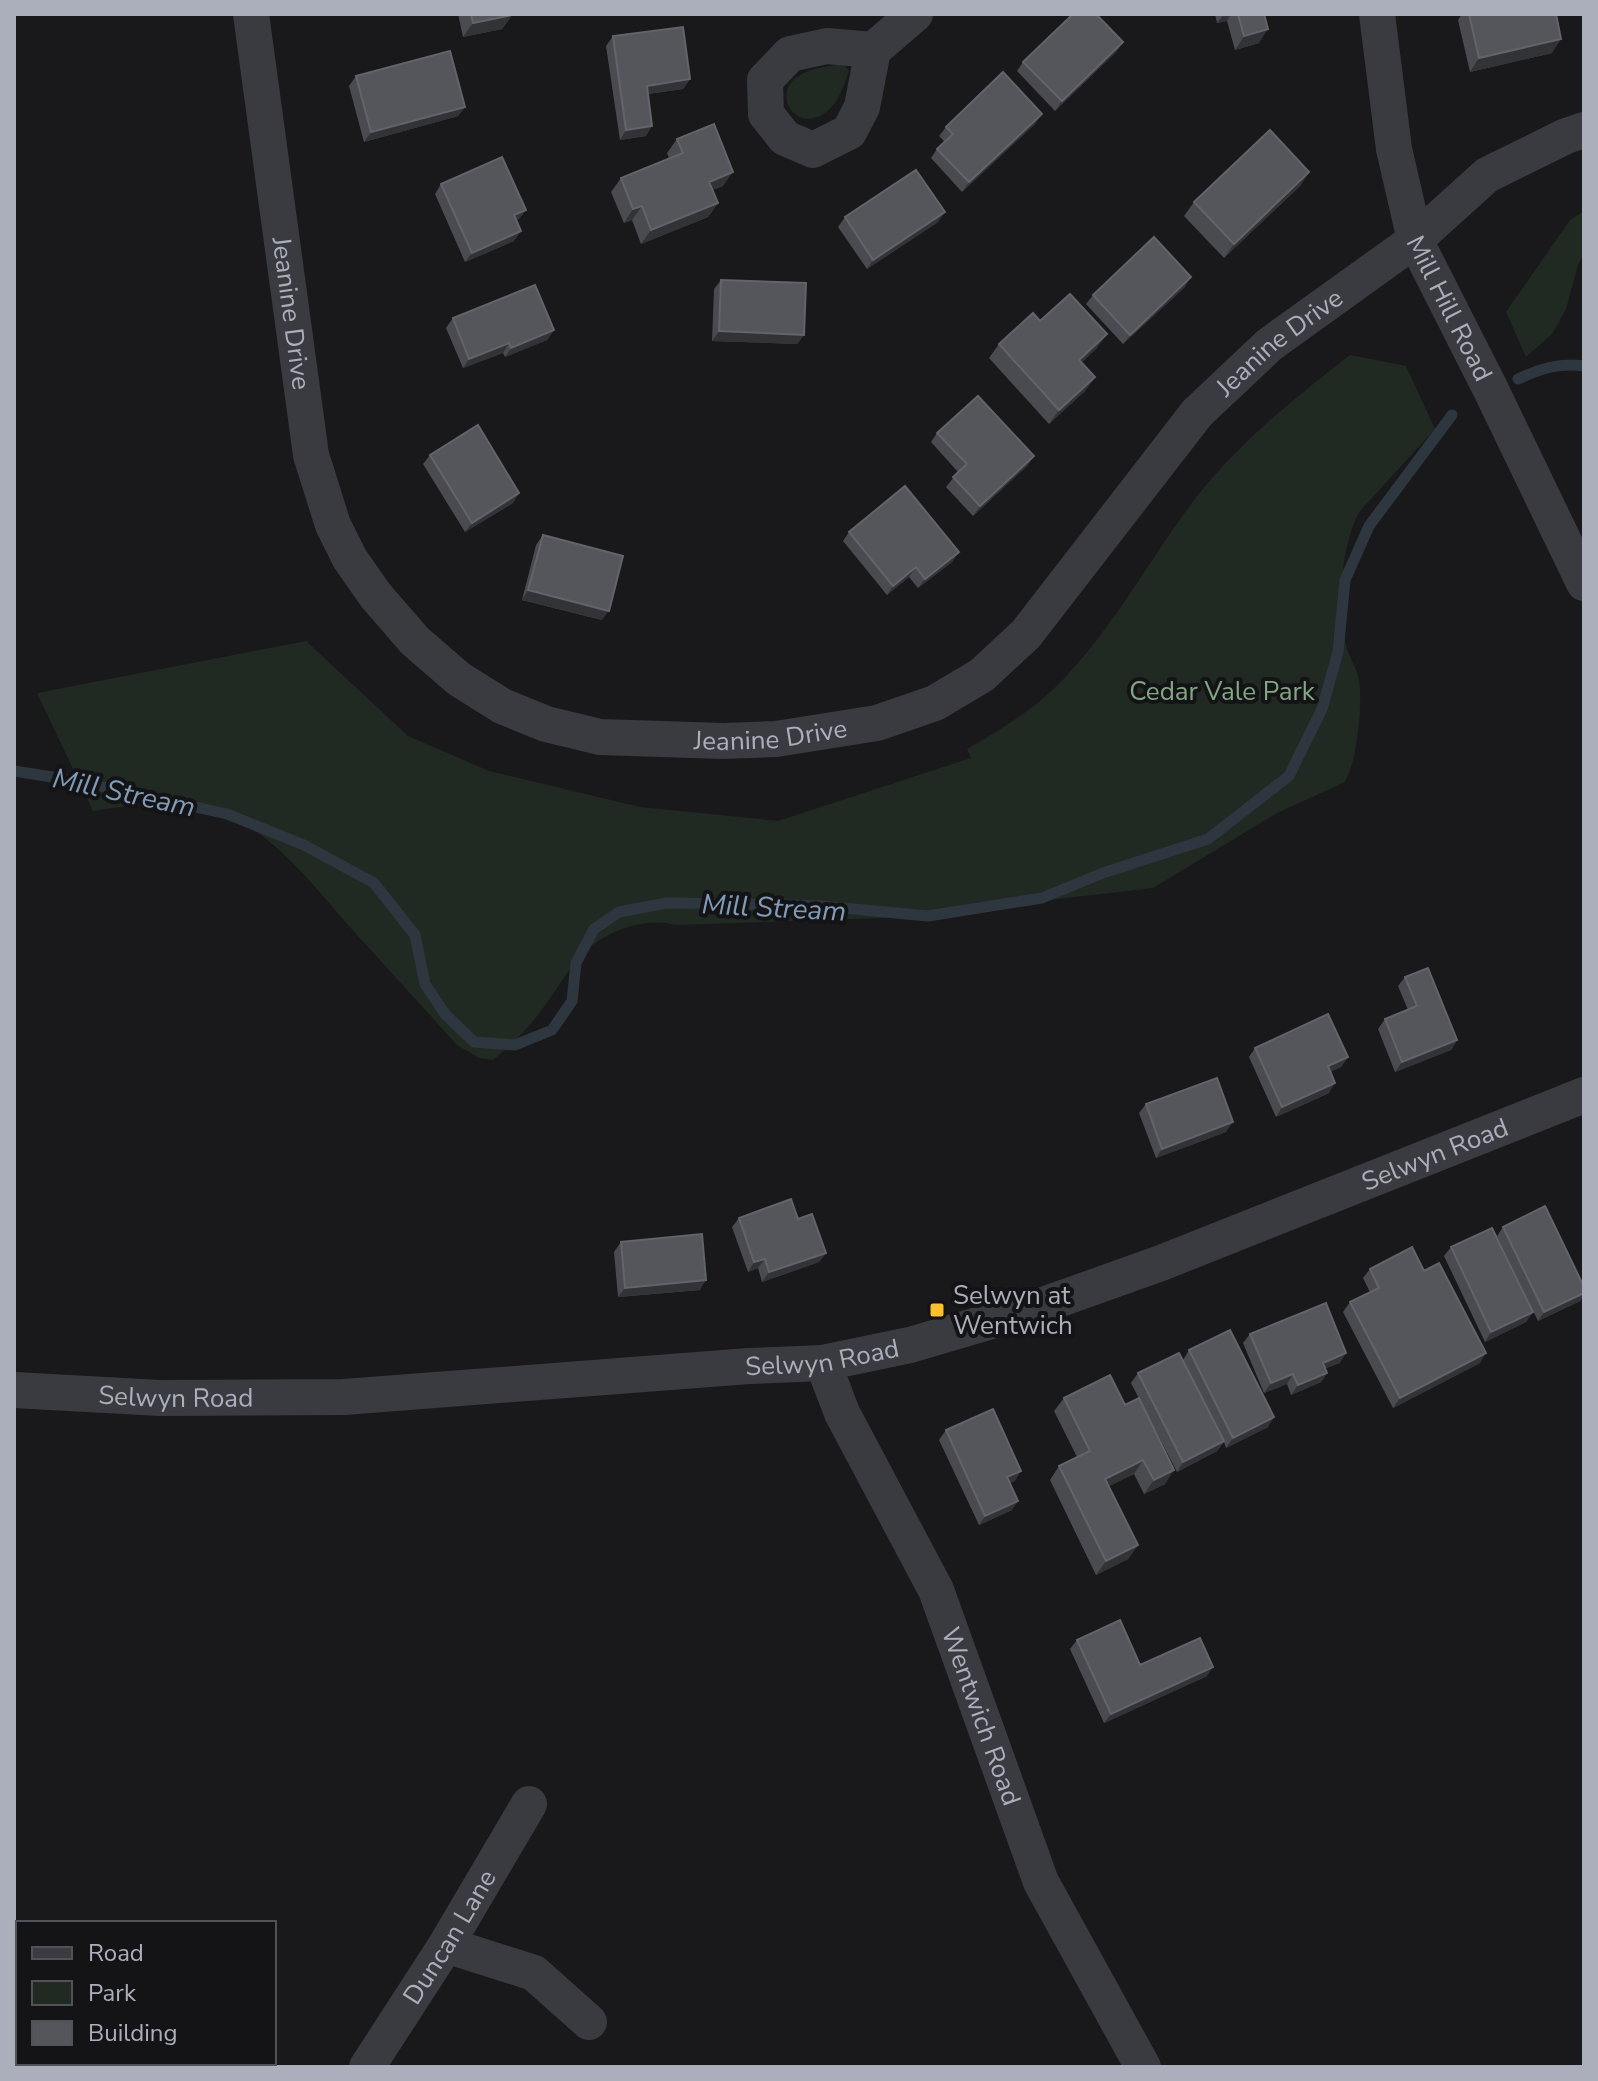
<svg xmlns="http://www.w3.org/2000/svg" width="1598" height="2081" viewBox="0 0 1598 2081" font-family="'Nunito Sans',sans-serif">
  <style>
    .green { fill: #202a22 }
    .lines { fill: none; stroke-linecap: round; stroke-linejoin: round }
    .stream { stroke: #2e3740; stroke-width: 11 }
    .street { stroke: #3a3a41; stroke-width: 36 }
    .wall { fill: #4a4b50 }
    .shaded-wall { fill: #323336 }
    .building { fill: #55565c; stroke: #62646b; stroke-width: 2 }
    .poi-dot { fill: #fcbf30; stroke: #141416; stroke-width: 3 }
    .labels { text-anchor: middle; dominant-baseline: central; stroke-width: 8; stroke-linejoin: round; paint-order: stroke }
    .street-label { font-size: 26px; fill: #abafbc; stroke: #141416 }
    .park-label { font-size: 26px; fill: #81a784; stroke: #141416 }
    .poi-label { font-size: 26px; fill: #abafbc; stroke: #141416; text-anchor: start }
    .water-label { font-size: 28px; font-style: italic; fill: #809cb8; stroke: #141416 }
  </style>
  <rect width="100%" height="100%" fill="#19191b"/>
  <path class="green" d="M843,64L849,71C845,81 841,96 833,105C801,144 762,90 806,72C817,67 831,66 843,64Z
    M1584,211V254L1578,265L1566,309L1552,334L1526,357L1506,312L1570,220Z
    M1350,355L1406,366L1435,429L1360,511C1341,542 1337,610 1346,645C1349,658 1357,668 1359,680C1363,700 1357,769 1343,783L1277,813L1153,888L963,910L921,919L914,917L676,925C660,921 644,922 628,927C579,942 569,974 541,1011C527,1030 511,1045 493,1060L479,1058L457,1045C421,1005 385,966 349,926C317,890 274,833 227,816C187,802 135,803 93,811L37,693L306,641L408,736L489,771L640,807L778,821L971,758L967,749C1004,728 1041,705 1069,673C1119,619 1153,553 1198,495C1242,440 1296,397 1350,355Z"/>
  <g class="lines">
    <path class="stream" d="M1518,379C1540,369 1560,362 1584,366
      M14,771L77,781L227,814L304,845L374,883L415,935L425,984L445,1014L474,1042L515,1045L552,1030L572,1001L576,963L594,929L619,912L667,903L743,904L821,906L928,916L1042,898L1103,873L1208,839L1289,776L1322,709L1338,652L1345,580L1369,526L1452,415"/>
    <g class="street">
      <path id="s1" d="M251,14L311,455L333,525L350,559L376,596L415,641L459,679L502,706L546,724L600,737L723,741L776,739L877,723L935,703L982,675L1026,634L1197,413L1269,345L1415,240L1487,175L1566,136L1584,130"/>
      <path id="s2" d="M1377,14L1394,149L1415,240L1491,390L1584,583"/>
      <path d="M873,50L827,46L790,54L765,80L766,114L785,138L813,150L849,132L862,107L873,50L915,14"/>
      <path id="s3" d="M823,1363L842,1413L936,1590L1041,1882L1143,2067"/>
      <path id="s4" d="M14,1390L160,1398L344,1397L749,1366L823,1363L910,1345L1032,1309L1161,1263L1584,1095"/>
      <path d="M446,1945L534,1973L589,2022"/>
      <path id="s5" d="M367,2067L446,1945L529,1804"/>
    </g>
  </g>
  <path class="wall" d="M458,14H511L512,15L502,29L463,37Z
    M1215,14H1264L1259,43L1235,50L1227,21L1217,23Z
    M1462,14H1556L1552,53L1470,72L1458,20Z
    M613,36L690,79L683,89L648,94L646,136L620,140L606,46Z
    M1123,42L1116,52L1055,111L1017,71L1023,62Z
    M356,76L465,107L458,116L364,142L349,86Z
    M1035,124L962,192L931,158L937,149L945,142L939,136L946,127Z
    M677,139L723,186L712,190L718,203L708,217L641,244L632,220L624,223L611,192L621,178L669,158L667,153Z
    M1309,172L1300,186L1224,258L1184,216L1194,202Z
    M441,184L526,210L519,219L516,220L514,241L465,262L435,194Z
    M845,217L938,222L867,269L838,227Z
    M721,280L804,335L797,344L712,341L714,289Z
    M1185,287L1123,344L1086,304L1093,295Z
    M453,318L554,330L547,340L505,357L503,353L463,368L446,328Z
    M1040,321L1097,348L1081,363L1095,377L1085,391L1049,424L989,358L999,344Z
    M937,433L1034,456L1027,466L973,516L946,487L958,472L931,442Z
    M430,455L519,493L513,503L465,532L423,464Z
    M849,532L959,552L952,562L918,588L909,577L887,595L843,541Z
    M543,535L602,620L522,600L536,545Z
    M1405,977L1457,1040L1451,1050L1395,1072L1378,1029L1385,1019L1408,1010L1398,986Z
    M1255,1048L1348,1057L1341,1067L1330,1072L1329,1093L1276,1117L1249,1057Z
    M1146,1104L1226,1132L1156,1158L1139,1113Z
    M739,1218L798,1219L826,1253L819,1262L762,1282L758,1268L748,1272L732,1227Z
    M1503,1227L1584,1287V1295L1580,1301L1538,1321L1497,1236Z
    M621,1242L700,1290L618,1297L614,1252Z
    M1451,1247L1533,1312L1526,1322L1485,1342L1444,1256Z
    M1370,1269L1424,1271L1480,1363L1393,1408L1343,1312L1350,1302L1370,1292L1363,1278Z
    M1250,1334L1340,1363L1325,1368L1327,1373L1321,1382L1291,1395L1287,1384L1264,1393L1243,1343Z
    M1189,1350L1268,1427L1226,1448L1224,1442L1217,1451L1177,1472L1131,1383L1138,1373L1183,1360Z
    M1110,1375L1165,1484L1144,1494L1134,1474L1109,1486L1138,1545L1128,1559L1096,1575L1050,1480L1059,1466L1077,1457L1054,1411L1064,1398Z
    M946,1430L1015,1481L1010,1483L1012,1510L979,1525L939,1440Z
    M1077,1640L1140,1665L1207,1676L1104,1723L1070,1649Z"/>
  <path class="shaded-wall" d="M1224,14H1231L1227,21L1217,23Z
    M512,15L502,29L463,37L473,23Z
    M1268,29L1259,43L1235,50L1244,36Z
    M1561,39L1552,53L1470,72L1479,58Z
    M1123,42L1116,52L1055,111L1062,101Z
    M690,79L683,89L640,95L647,86Z
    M465,107L458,116L364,142L371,132Z
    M1042,114L1035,124L962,192L969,182Z
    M652,126L646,136L620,140L626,130Z
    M733,172L723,186L699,195L709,182Z
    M1309,172L1300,186L1224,258L1234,244Z
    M718,203L708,217L641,244L651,230Z
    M642,206L632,220L624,223L633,209Z
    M526,210L519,219L507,225L514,215Z
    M945,212L938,222L867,269L873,260Z
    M521,231L514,241L465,262L472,253Z
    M1191,277L1185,287L1123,344L1130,335Z
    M554,330L547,340L505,357L511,348Z
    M719,331L804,335L797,344L712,341Z
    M1107,334L1097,348L1069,374L1079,360Z
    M509,343L503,353L463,368L469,359Z
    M1095,377L1085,391L1049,424L1059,410Z
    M1034,456L1027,466L973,516L980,506Z
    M519,493L513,503L465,532L472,523Z
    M959,552L952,562L918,588L925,579Z
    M916,567L909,577L887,595L893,586Z
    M528,590L609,611L602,620L522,600Z
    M1457,1040L1451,1050L1395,1072L1402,1062Z
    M1348,1057L1341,1067L1321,1076L1328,1066Z
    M1335,1083L1329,1093L1276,1117L1282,1107Z
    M1233,1122L1226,1132L1156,1158L1162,1149Z
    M826,1253L819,1262L762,1282L769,1272Z
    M765,1259L758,1268L748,1272L754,1262Z
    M706,1280L700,1290L618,1297L625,1288Z
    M1584,1293V1295L1580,1301L1538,1321L1544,1312Z
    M1533,1312L1526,1322L1485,1342L1491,1332Z
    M1346,1353L1340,1363L1316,1372L1323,1363Z
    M1486,1353L1480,1363L1393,1408L1400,1398Z
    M1327,1373L1321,1382L1291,1395L1298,1385Z
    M1293,1374L1287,1384L1264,1393L1271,1383Z
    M1274,1417L1268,1427L1226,1448L1233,1438Z
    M1224,1441L1217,1451L1177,1472L1183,1462Z
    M1143,1460L1134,1474L1095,1493L1105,1479Z
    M1174,1470L1165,1484L1144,1494L1154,1480Z
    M1021,1471L1015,1481L1001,1487L1007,1477Z
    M1018,1501L1012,1510L979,1525L985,1516Z
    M1138,1545L1128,1559L1096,1575L1106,1561Z
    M1213,1667L1207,1676L1104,1723L1111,1714Z"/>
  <path class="building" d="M471,14H511L512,15L473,23Z
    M1073,14H1096L1123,42L1062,101L1023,62Z
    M1238,14H1264L1268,29L1244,36Z
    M1469,14H1556L1561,39L1479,58Z
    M683,27L690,79L647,86L652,126L626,130L613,36Z
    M450,51L465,107L371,132L356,76Z
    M1003,72L1042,114L969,182L937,149L953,134L946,127Z
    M714,124L733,172L709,182L718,203L651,230L642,206L633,209L621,178L683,153L677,139Z
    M1270,130L1309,172L1234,244L1194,202Z
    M502,157L526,210L514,215L521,231L472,253L441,184Z
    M916,170L945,212L873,260L845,217Z
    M1154,237L1191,277L1130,335L1093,295Z
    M721,280L806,283L804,335L719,331Z
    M535,285L554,330L511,348L509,343L469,359L453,318Z
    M1070,294L1107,334L1079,360L1095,377L1059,410L999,344L1033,313L1040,321Z
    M978,396L1034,456L980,506L953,477L967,464L937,433Z
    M478,425L519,493L472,523L430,455Z
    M905,486L959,552L925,579L916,567L893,586L849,532Z
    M543,535L623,556L609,611L528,590Z
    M1428,968L1457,1040L1402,1062L1385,1019L1417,1006L1405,977Z
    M1328,1014L1348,1057L1328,1066L1335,1083L1282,1107L1255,1048Z
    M1217,1078L1233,1122L1162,1149L1146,1104Z
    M791,1199L798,1219L812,1214L826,1253L769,1272L765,1259L754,1262L739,1218Z
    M1545,1206L1584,1287V1293L1544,1312L1503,1227Z
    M1492,1228L1533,1312L1491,1332L1451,1247Z
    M702,1234L706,1280L625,1288L621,1242Z
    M1412,1247L1424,1271L1439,1263L1486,1353L1400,1398L1350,1302L1379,1288L1370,1269Z
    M1326,1303L1346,1353L1323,1363L1327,1373L1298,1385L1293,1374L1271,1383L1250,1334Z
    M1230,1330L1274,1417L1233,1438L1189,1350Z
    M1179,1353L1224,1441L1183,1462L1138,1373Z
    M1110,1375L1125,1405L1139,1398L1174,1470L1154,1480L1143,1460L1105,1479L1138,1545L1106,1561L1059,1466L1090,1451L1064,1398Z
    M993,1409L1021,1471L1007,1477L1018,1501L985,1516L946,1430Z
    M1120,1620L1140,1665L1200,1638L1213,1667L1111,1714L1077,1640Z"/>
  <rect class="poi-dot" x="929" y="1302" width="16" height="16" rx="4"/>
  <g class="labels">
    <g class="street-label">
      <text stroke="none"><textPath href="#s2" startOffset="306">Mill Hill Road</textPath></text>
      <text stroke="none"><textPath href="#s1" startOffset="302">Jeanine Drive</textPath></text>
      <text stroke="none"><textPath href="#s1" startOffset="1716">Jeanine Drive</textPath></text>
      <text stroke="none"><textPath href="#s1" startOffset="1044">Jeanine Drive</textPath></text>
      <text stroke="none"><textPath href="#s4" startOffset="1458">Selwyn Road</textPath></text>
      <text stroke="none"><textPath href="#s4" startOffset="810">Selwyn Road</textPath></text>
      <text stroke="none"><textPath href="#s4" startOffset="162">Selwyn Road</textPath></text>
      <text stroke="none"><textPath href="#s3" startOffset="388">Wentwich Road</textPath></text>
      <text stroke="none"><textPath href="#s5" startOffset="154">Duncan Lane</textPath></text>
    </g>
    <g class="park-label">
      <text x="1222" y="691">Cedar Vale Park</text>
    </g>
    <g class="poi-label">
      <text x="953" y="1295">Selwyn at<tspan x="953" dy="30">Wentwich</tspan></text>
    </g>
    <g class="water-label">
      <text transform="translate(124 793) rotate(12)">Mill Stream</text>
      <text transform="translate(774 908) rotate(3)">Mill Stream</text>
    </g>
  </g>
  <rect width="1598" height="2081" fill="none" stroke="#abafbc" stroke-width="32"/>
  <rect x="16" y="1921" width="260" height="144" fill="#141416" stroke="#505258" stroke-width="2"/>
  <rect x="32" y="1947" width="40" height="12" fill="#3a3a41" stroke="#505258" stroke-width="2"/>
  <text x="88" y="1961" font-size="24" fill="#abafbc">Road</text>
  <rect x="32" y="1981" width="40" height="24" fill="#202a22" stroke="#505258" stroke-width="2"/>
  <text x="88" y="2001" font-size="24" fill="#abafbc">Park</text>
  <rect x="32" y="2021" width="40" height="24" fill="#55565c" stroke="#505258" stroke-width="2"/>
  <text x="88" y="2041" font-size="24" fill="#abafbc">Building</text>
</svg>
